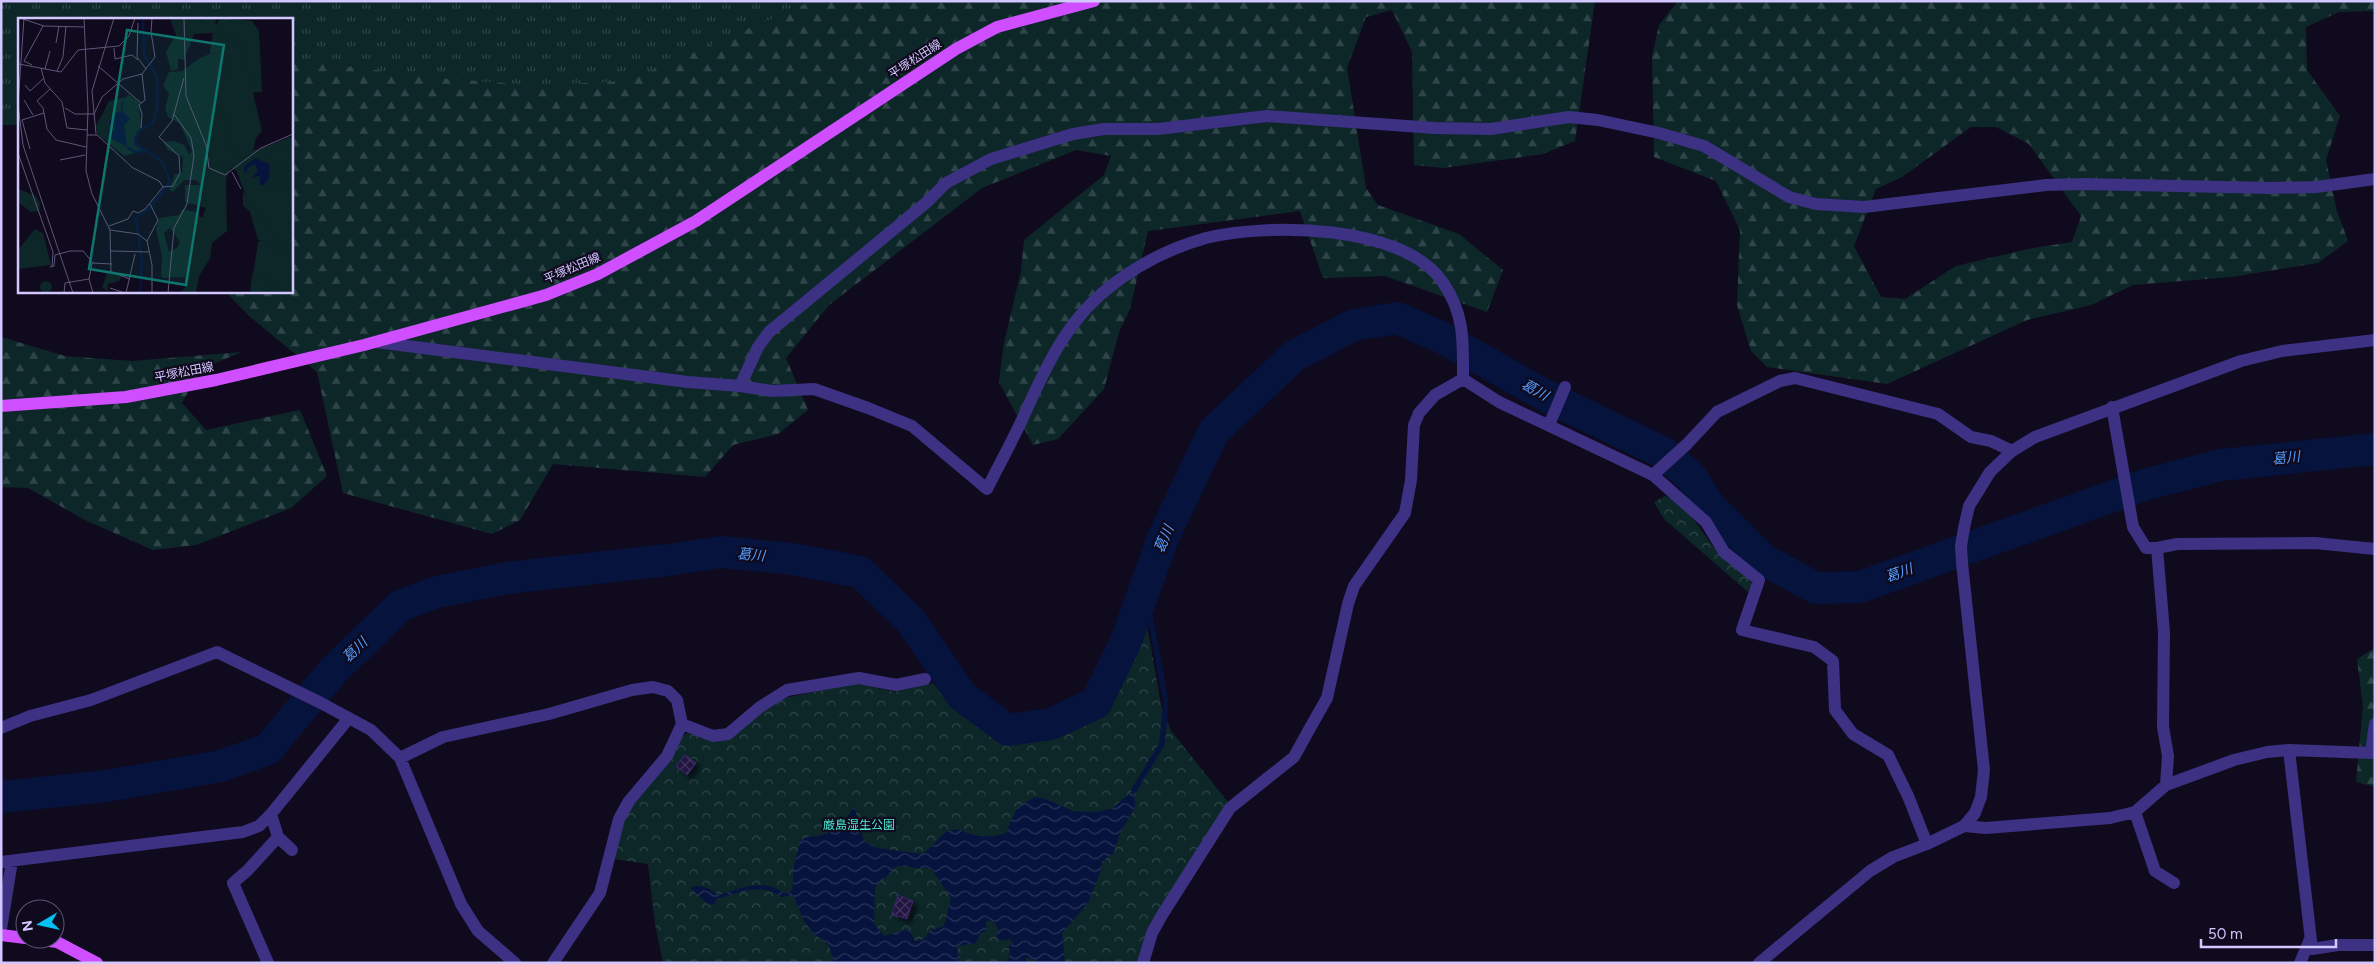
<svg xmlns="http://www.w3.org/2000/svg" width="2376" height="964" viewBox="0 0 2376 964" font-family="Figtree,'Noto Sans JP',sans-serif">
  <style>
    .grass { fill: url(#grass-tufts) }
    .forest { fill: url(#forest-firs); fill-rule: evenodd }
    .park { fill: url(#park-crowns) }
    .water { fill: url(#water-waves); fill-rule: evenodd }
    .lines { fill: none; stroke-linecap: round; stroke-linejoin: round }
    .stream { stroke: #05133d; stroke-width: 5.5 }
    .river { stroke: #05133d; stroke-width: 32 }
    .building { fill: url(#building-cross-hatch); stroke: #3b246f; filter: url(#shadow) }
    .minor { stroke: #3c3182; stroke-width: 12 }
    .tertiary { stroke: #3c3182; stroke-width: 12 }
    .primary { stroke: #cf4eff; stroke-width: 12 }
    .labels { text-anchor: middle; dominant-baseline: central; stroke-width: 4.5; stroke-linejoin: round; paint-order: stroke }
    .street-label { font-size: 12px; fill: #d3c7ff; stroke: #100a1e }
    .park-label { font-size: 12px; fill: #49e9d1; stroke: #100a1e }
    .water-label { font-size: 14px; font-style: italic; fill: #559fff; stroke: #100a1e }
    .inset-river { fill: none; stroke: #05133d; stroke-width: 2.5 }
    .inset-road { fill: none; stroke: #5e5678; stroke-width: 1 }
    .view { fill: #0f766e; fill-opacity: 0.15; stroke: #0f766e; stroke-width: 2.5 }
    .inset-edge { fill: none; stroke: #d3c7ff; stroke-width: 2.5 }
  </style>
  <defs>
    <pattern id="grass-tufts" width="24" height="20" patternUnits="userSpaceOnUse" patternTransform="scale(1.25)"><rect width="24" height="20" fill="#0d2729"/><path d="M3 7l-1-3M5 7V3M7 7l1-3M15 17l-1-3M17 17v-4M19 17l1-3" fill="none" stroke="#2f4549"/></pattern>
    <pattern id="forest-firs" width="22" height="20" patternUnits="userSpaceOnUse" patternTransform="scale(1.25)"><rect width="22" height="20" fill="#0d2729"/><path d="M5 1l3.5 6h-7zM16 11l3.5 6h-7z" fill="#2f4549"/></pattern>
    <pattern id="park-crowns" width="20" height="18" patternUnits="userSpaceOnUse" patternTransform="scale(1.25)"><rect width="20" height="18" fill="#0d2729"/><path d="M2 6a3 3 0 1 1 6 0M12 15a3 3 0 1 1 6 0" fill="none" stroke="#2f4549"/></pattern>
    <pattern id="water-waves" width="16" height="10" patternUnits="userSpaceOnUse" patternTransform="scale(1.25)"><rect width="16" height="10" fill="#05133d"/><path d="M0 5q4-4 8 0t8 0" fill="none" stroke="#29345a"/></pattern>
    <pattern id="building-cross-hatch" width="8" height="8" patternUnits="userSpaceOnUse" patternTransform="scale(1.25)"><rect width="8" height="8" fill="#221441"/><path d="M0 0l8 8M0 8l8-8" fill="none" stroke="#41355e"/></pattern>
    <filter id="shadow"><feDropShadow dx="4.5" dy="4.5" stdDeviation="2.5" flood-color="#0009"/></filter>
  </defs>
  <rect width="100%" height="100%" fill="#100a1e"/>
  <path class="grass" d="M1,1H863L752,85L291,119V19H19V125H1Z"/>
  <path class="forest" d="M812,1H1595L1575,141L1543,154L1443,168L1414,165L1412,52L1392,10L1366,17L1347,68L1366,188L1378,205L1459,234L1503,270L1487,312L1385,276L1323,278L1300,211L1148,231L1130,309L1119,332L1104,389L1058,439L1033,445L999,382L1004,343L1021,271L1024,240L1104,175L1111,156L1076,150L982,188L829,305L786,358L808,410L778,434L733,445L705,477L553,464L520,520L492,534L343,493L317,372L248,315L225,291H291V60L450,79L534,85L628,81Z
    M1678,1H2375V11L2339,12L2306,27L2307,70L2340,116L2326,160L2337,211L2348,241L2318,263L2231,277L2133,285L2091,305L2027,320L1887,384L1767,367L1751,351L1737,305L1740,230L1716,181L1654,157L1652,56L1659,25ZM1971,127H1996L2029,144L2081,216L2072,242L2028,249L1956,266L1905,299L1881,297L1854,246L1876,189L1902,177Z
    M1,337L65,356L132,361L242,352L201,369L182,403L206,430L300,410L327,476L291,508L196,545L153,550L87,521L28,488L1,487Z
    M2375,648V787L2356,782L2363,706L2357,659Z"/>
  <path class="park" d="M1665,496C1688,502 1706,542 1723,558C1732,567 1745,573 1752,584L1748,592L1664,519L1654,502Z
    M1146,620L1161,705L1171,731L1228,802L1139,963H663L655,924L648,864L614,859L622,819L679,739L687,733L713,740L785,698L856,683L895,692L933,683C944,693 954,706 965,716C1011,752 1091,739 1120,688C1131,667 1138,641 1146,620Z"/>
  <path class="water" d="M1134,790L1135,808L1120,833L1114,852L1102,862L1100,873L1088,903L1062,933L1065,963H1040L1026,957V963H1005L1010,957L1009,946L1013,943L1010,939L1002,941L997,938L996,934L999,931C997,925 993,920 986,921L987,930L980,934L976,943L958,946L957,953L961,957L955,963H834L829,945L813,933L804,921L793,895L781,897C762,881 737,894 716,899L715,904L709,905L691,889V887C701,884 710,888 718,895C740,889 763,877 783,893L792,891L794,865L800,842C806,834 813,838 822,835C838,831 847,819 854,806L864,841L877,848L922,854C934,848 939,833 952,830C960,828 964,833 971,834C981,837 996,837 1006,833L1017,808L1034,797L1043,798L1073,811L1095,812L1111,809ZM897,866L932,869L951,898L944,926L931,930L924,939L915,941L909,929L884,936L874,924L875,887Z"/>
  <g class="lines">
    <path class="stream" d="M1134,790L1162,744L1166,703L1145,588"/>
    <path class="river" d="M1,797L107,786L221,766L268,749L334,670L400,606L437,592L507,578L668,560L721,552L793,559L860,572L911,621L962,696L1008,730L1051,724L1096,703L1126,641L1163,538L1214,431L1294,356L1354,325L1397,318L1441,337L1548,397L1664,453L1692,478L1709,505L1764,560L1816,588L1860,587L2144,485L2221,465L2375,449"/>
  </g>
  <path class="building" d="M685,755L696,763L687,775L676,766Z
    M898,895L913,901L907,919L892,914Z"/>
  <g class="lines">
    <path class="minor" d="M376,342L688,382L740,386L772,391L814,389L868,408L912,426L987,489C998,467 1010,445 1021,422C1043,373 1064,324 1106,290C1135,266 1170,248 1206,238C1268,223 1401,224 1442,281C1465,314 1463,341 1463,379
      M1463,379L1499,402L1653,475L1706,522L1724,552L1759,580L1742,630L1814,647L1833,661L1835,710L1853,734L1888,755L1908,796L1927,844
      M740,386L758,347L769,332L927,202L946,183L991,159L1073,134L1104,129H1158L1267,116L1435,128L1491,129L1569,117L1598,120L1659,133L1704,146L1789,197L1816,204L1864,207L2046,185L2083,184L2271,188L2316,187L2375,179
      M2112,407L2133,527L2146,548H2157L2177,544L2315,543L2375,549
      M1549,425L1565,387
      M1653,475L1687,444L1717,412L1780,381L1795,378L1938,414L1971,437L1991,441L2012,451
      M2157,548L2164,632L2163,727L2168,756L2166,785
      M682,724L713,736L728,734L760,707L787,690L859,678L896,685L925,679
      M1,728L30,716L91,700L217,652L321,703L371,730L400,758L461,904L478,931L515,963
      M2289,750L2312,949L2338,945H2375
      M400,758L443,737L549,714L632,690L653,687L668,691L677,700L682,724L667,756L629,801L619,819L600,893L553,963
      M2135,812L2155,871L2174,883
      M1964,826L1986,828L2110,818L2135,812L2166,785L2234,760L2267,752L2289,750L2371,753L2375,724
      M278,837L292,850
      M1,862L243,832L259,826L271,814L349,718
      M1,929L12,861
      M268,963L233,883L248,870L278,837L271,814
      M1143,963L1152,933L1162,915L1230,808L1294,757L1310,728L1327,698L1348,604L1354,586L1405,513L1411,480L1414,425L1419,413L1435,395L1463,379
      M2300,963L2310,939"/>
    <path class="tertiary" d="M1759,963L1870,871L1893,857L1927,844L1964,826L1975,813L1981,797L1984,770L1962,563L1961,546L1964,528L1969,506L1990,472L2012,451L2035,437L2241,361L2282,351L2375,340"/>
    <path class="primary" d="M1,406L126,397L216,380L364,345L546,295L598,274L696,221L956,49L997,27L1094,1
      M1,935L25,938
      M35,939L57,942L97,963"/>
  </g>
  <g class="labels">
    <g class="street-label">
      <text transform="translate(915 59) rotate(-33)">平塚松田線</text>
      <text transform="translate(572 268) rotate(-23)">平塚松田線</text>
      <text transform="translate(184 372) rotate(-11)">平塚松田線</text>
    </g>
    <g class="park-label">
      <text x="859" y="825">厳島湿生公園</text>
    </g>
    <g class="water-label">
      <text transform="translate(1535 390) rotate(29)">葛川</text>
      <text transform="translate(2286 458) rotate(-6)">葛川</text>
      <text transform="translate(1164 539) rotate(-67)">葛川</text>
      <text transform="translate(751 555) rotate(5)">葛川</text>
      <text transform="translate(1899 573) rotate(-20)">葛川</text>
      <text transform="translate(355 650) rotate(-45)">葛川</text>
    </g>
  </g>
  <g transform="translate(18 18)">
    <rect width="275" height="275" fill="#100a1e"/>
    <path d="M202,0L234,3L241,13L244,74L230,75L233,133L275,121V275H251L235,257L240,224L245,220L218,152L194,143L186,78L195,13Z" fill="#0d2729"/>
    <path d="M152,0H199L197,5L205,15L202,26L195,15L176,16L166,42L160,41V51L153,53L148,34L158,17ZM210,16L223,25L244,113L238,120L235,134L219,146L220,136L207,120L209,103L202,97L199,85L207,57L208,33L213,27L207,20ZM197,34L198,49L188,89L197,118V142L215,145L208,161L209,213L194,225L192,240L181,258L178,274L161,275L167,270V259L145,260L143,257L144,238L138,211L141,200L161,197L164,191L177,194L184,200L188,190L167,184V167H183L178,162H166L155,174L151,172L157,156L164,155L165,139L150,132L145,124L156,123L166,127L171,136L174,133L162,106L150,99L147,91L151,76L145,68L151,54L164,53L182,40ZM152,210L162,224L159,230L151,234L146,215ZM275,118L274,126L244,133L248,138L239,137L227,146L225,157L231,167L224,162L219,150L242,131ZM265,148L262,159L275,171V184L265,169L257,164L249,166L259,149ZM0,171L18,178L22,185L21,193L13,194L0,184ZM225,173L252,213L260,219L264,238L259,223L240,222L232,194L225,187ZM17,211L25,215L33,247L0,251V232ZM90,252L104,257L101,263L90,266V273L84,270ZM238,255L246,260L261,275H232L234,257ZM22 269a6 6 0 1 1 12 0a6 6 0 1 1-12 0Z" fill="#0d2729" fill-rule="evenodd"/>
    <path d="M110,76L121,84L123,111L116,123L126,133L106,138L79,116L78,108L91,83L109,79Z" fill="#0d2729"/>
    <path d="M106,83L105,85V90L104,93L112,101L106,107L109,129L92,119L90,112L98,113L91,105L96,96L103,93L104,84ZM237,140L252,146L251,160L245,168L242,166V158L233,160L240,154L237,146L229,150V155L226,154L227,148Z" fill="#05133d"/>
    <path class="inset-river" d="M109,129L117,134L129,133M122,275L124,244L118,201L134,188L152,163L144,143L118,127L117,122L121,113L135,105L139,91V58L126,37L125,0"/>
    <path class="inset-road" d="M6,0L0,86L5,127L55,275M66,0L70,91L68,153L74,176L92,212L120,216L129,223L134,247V275M166,0L168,78L188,127L191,150L207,157L243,130L275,116M5,1L26,8L67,9M120,5L119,39L128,51M38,25L41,8M96,30L97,41L114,37L120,42M1,46L43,54L60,32L101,28L111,18L117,0M14,47L6,43L25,8M80,48L123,85M23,50L27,65L44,84L49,110L69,112M27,51L32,33M39,53L45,39L48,8M7,67L12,73L26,60M32,71L19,83L25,90L29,111L38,122L68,129M6,82L15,97M47,90L57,96H76M76,96L84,79L105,61L124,56L137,39L133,14L134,0M123,110L124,96L121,87L127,82L124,56M78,116L74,73L96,0M69,117H79L115,150L141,163L145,169L155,168L162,155L161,138L141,119L154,103L166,60M12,131L4,102L26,95M0,135L35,234L34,248M42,142L67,137M214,154L223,171M91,208L110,201L115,193L120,195L127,191L145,169M92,212L93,254L112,261M129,223L140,202L132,186M93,233L132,234M32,249L36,248L37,237L52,233H65L75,245M71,261L74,245L94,246M92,270L107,275M46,275L47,265L71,261L75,275M108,275L117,236M150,275L156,210L169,186L176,137L173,120L156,96"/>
    <path class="view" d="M109,12L206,27L168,267L71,251Z"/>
    <rect width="275" height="275" class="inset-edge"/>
  </g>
  <rect width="2376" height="964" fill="none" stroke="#d3c7ff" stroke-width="5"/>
  <g transform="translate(40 924) rotate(261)"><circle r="24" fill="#100a1e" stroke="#5e5678"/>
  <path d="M0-4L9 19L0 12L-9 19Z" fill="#00c1f2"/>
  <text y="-8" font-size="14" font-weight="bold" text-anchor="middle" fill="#d3c7ff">N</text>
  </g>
  <path d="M2201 939v8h135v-8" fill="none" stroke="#d3c7ff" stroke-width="2.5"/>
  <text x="2208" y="939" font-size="15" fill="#d3c7ff" stroke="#100a1e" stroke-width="4" paint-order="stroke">50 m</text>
</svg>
